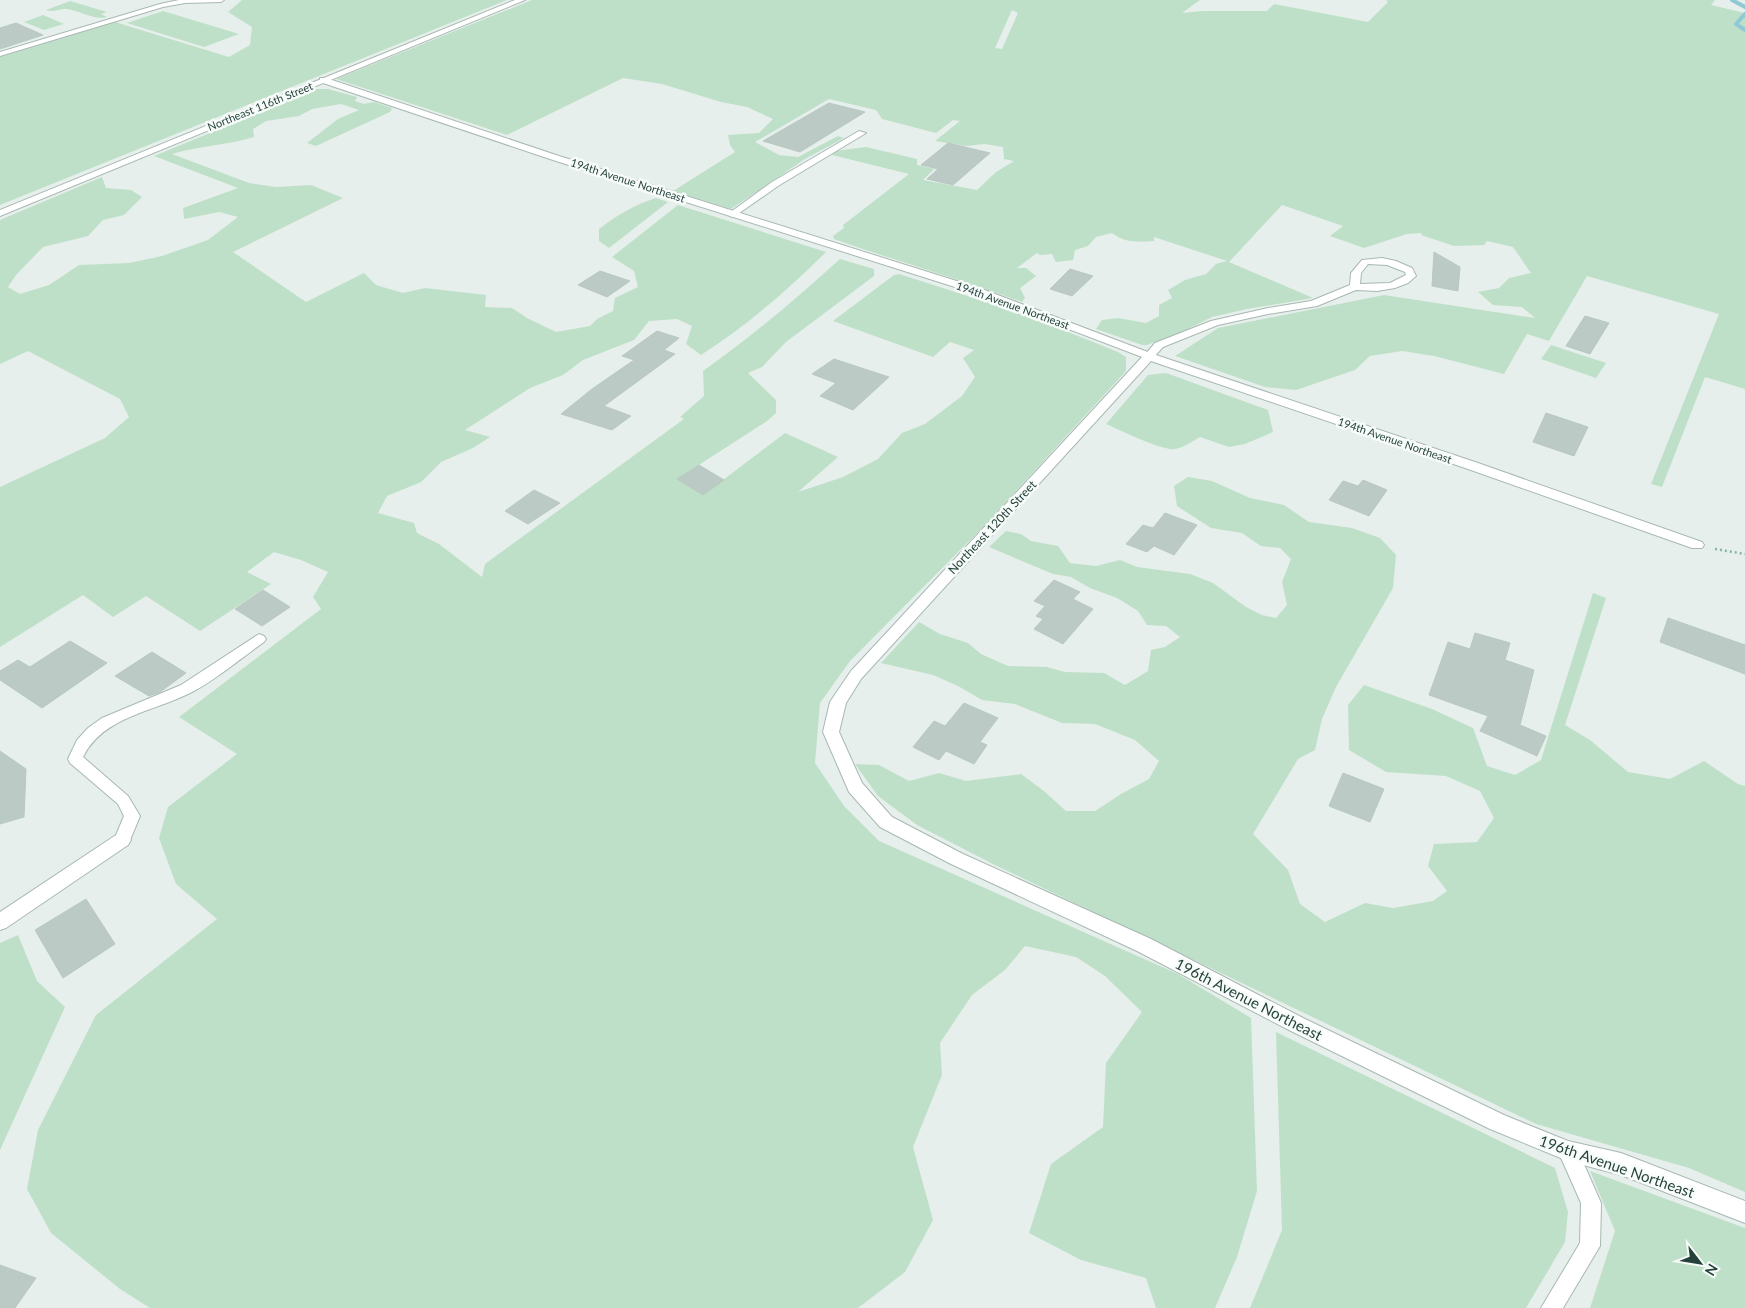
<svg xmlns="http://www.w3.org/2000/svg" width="1745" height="1308" viewBox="0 0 1745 1308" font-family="Lato,sans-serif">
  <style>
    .green { fill: #bfe0c8; fill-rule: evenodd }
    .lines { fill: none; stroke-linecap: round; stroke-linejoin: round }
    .stream { stroke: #8ec9d4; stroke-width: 4 }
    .building { fill: #bbcac4; stroke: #b8c9c2 }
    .service-casing { stroke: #a8b8b2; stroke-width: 2 }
    .minor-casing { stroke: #a8b8b2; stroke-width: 2 }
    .tertiary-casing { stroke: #a8b8b2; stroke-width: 2 }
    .path { stroke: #86b3a5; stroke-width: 2.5; stroke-dasharray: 2 3; stroke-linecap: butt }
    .service { fill: #fff; fill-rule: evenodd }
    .minor { fill: #fff; fill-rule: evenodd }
    .tertiary { fill: #fff; fill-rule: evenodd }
    .labels { text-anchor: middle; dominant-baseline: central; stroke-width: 5; stroke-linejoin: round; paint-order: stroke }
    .far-street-label { font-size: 11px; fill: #24423a; stroke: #f7fbf9 }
    .street-label { font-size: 12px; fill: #24423a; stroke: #f7fbf9 }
    .near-street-label { font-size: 15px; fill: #24423a; stroke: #f7fbf9 }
  </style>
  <rect width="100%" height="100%" fill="#e6efeb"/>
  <path class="green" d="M242,0H507L0,205V57L115,22L229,57L250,45L252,27L228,12Z
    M532,0H1200L1182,13L1203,11H1267L1274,4L1368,22L1388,2L1386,0H1715L1711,5L1745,13V389L1705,377L1662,487L1651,484L1719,314L1587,276L1549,341L1527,334L1504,374L1434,356L1402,351L1370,356L1355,370L1296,390L1265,387L1175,356L1218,328L1384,295L1535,318L1522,307L1493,305L1478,292L1499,288L1509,278L1531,273L1513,247L1487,241L1484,245L1454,246L1421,235L1422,233L1407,234L1364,248L1330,236L1343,226L1282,205L1229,262L1313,298L1247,309L1212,317L1182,332L1147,345H1142L1096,329L1102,320L1118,318L1146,323L1159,316V305L1172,298L1168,290L1185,280L1206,274L1216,264L1227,261L1154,237V241C1139,242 1124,243 1112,233L1096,237L1088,246L1075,250L1073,260L1056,262L1052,254L1040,255L1037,253L1017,268H1026L1036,276L1020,288L1025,298L1022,302C960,279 896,261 834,239L833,236L844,228L843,225L909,174L832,155L835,151L866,147L917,159V165L934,169L923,180L977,190L996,172L1014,161L1004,159L1003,147L985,144L966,146L935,141L960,121L953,120L936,133L882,119L876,110L829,99L755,142L779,155L798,157L838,136L844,138L805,159L731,209L673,191L735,152L730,145L728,135L759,133L773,119L747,107L721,102L662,84L623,78L507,135L336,79ZM1012,10L1018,13L1002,49L995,48Z
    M70,1L107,12L101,14L107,17C94,21 75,8 65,9C56,9 56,13 46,10Z
    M163,11L239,34L204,47L127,23Z
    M43,15L64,24L44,30L24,22Z
    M317,89H328L357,97L355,101L364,104L374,102L392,108L390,112L316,146L307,143L338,119L359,110L341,104L312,109L299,116L266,121L253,129L254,137C227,145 199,146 172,154L249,183L276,187L311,185L343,198L233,252L306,302L364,273L376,285L403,293L425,288L486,295L485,307L512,308L527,318L556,332L590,326L597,319L613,311L615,298L638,287L634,271L612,257L678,205L826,252C787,291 747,325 701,355L686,344L692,326L677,319L649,321L634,340L583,360L563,375L530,388L465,430L490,437L473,448L441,462L421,482L387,496L378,513L414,523L417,533L439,544L482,577L485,564L684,419L680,417L704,396L703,371C751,337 796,299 840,259L874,269V276L786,342L762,367L748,373L776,400V413L767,421L677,479L703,495L785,433L838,457L798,492L843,477L878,459L902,433L925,424L962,396L975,377L963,358L974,350L950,342L933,357L833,321L894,275L899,274L1018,312L1118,352L1126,357V371L983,527L850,661L820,703L815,763L844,806L879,841L1178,974L1251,1018L1257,1191L1237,1257L1215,1308H1156L1146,1278L1081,1260L1029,1233L1051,1164L1103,1127L1106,1063L1142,1012L1105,976L1076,957L1025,946L1005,970L972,995L940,1043L942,1075L913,1147L933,1220L905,1272L858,1308H150L120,1289L51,1233L27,1189L38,1130L96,1015L217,919L176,884L159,838L168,807L237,754L179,717L321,609L313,597L328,572L301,560L274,552L247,572L271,584L200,631L146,596L113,617L83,595L0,647V487L105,438L129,417L120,399L28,351L0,364V220L102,177L106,188L131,190L142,197L124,215L103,220L88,236L43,247L16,275L8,287L20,294L49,285L79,265L129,263L162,256L208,240L238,217L219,212L184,219L183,208L238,188L154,156Z
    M656,198L668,202L609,248L599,241V229C617,215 634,205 656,198Z
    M1551,345L1606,363L1596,378L1541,359Z
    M1166,373L1268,410L1273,432L1245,444L1229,447L1200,437C1193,441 1183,448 1175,449C1162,451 1120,430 1106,424L1148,375Z
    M1188,477L1212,481L1250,498L1284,505L1309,522L1352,528L1380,538L1396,555L1393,588L1336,687L1322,719L1315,750L1298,759L1253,834L1288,870L1300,904L1325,922L1365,903L1393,908L1433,901L1447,891L1428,866L1434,844L1477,842L1494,818L1480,791L1446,776L1386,772L1349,750L1348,705L1364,685L1432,709L1473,728L1487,766L1515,775L1541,760L1593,593L1606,598L1565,725L1590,740L1628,772L1670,779L1704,761L1738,784L1745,786V1192L1689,1168L1536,1124L995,865L917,825L878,796L855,764L879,765L909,781L939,773L966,781L1021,774L1044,791L1066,811H1095L1121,794L1149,779L1159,761L1135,740L1095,724L1062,723L1015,704L982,700L958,686L933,675L881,663L919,622L940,634L968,643L981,654L1008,666L1047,667L1065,672L1104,673L1125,685L1148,671L1151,650L1165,647L1180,637L1166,626L1147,625L1138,611L1117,598L1090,588L1071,577L1053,574L989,547L1006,531L1021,534L1031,541L1058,546L1070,563L1096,566L1120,560L1137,567L1190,574L1213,583L1246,607L1262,615L1276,618L1287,605L1282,582L1291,559L1280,548L1261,546L1242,533L1211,528L1177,506L1174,486Z
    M18,935L37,981L65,1007L0,1150V943Z
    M1276,1032L1555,1168L1568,1212L1565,1242L1526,1308H1250L1282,1230Z
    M1590,1171L1745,1228V1308H1590L1615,1231Z"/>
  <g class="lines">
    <path class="stream" d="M1732,0L1745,7
      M1745,14L1736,24L1745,30"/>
  </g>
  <path class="building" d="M16,23L43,35L0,49V28Z
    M829,103L865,112L800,152L763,141Z
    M948,143L990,153L953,185L927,179L938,169L921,165Z
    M1434,252L1460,267L1458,291L1432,286Z
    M1070,269L1093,276L1072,296L1050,289Z
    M600,271L630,281L607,297L578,285Z
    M1585,316L1609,323L1590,354L1566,346Z
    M657,331L679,338L664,350L675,354L604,406L631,416L612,430L561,414L592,389L634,360L622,356Z
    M834,359L837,360L889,377L853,410L820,396L836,383L812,374Z
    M1546,413L1588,427L1574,456L1533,442Z
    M699,465L724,480L703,495L677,479Z
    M1363,480L1387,490L1369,516L1329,500L1343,481L1358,486Z
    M534,490L560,503L528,524L505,511Z
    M1165,513L1197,525L1174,555L1154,546L1147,552L1126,544L1143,525L1153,528Z
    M1054,580L1080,592L1073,599L1093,609L1063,644L1034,629L1043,619L1036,616L1045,606L1034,601Z
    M263,590L290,607L262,626L235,609Z
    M1668,618L1745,645V674L1660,642Z
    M1475,633L1510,643L1505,660L1534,670L1520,725L1546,736L1537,756L1480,731L1488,716L1429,695L1448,642L1470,649Z
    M70,641L107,663L42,708L0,680V671L18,660L30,667Z
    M152,652L186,673L160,692L149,696L115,676Z
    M964,703L998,718L980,742L987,745L974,764L946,751L939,760L913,747L934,721L945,726Z
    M0,751L26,769L24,817L0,824Z
    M1343,773L1384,789L1370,822L1329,806Z
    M86,899L115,944L63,978L35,930Z
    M0,1265L36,1278L15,1308H0Z"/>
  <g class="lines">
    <g class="service-casing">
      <path id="service" d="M179,0H224L221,2L185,3L163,7L0,56V52L160,4Z
        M859,131L866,133L778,186L735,216L732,217L728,214L772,182Z
        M1382,258L1396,261L1412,268L1416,276L1408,283L1395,288L1377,291L1356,290L1317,306L1268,314L1218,325L1163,347L1153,358L1149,359L1144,356L1155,343L1211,321L1268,308L1311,301L1350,285L1351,273L1362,260ZM1368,264L1387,265L1405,272L1406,275L1390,283L1360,284L1361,273Z
        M259,634L264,636L266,639L264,642C240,659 217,679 192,692C154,712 103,716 83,757L128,796L140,816L128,845L122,847L116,845L114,840L124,816L118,804L70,763L68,759L77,740L88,728L102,718L181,685Z
        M1568,1141L1575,1144L1601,1203L1600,1246L1563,1308H1541L1580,1243L1581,1203L1558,1151L1561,1144Z"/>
    </g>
    <g class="minor-casing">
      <path id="minor" d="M320,78H326L559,156L982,289L1153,354L1478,463L1702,542L1704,545L1702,548H1692L1468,469L1151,361L861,679L846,703L839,732L862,783L892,817L963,854L1151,939L1303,1018L1504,1115L1568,1141L1621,1153L1745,1201V1223L1621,1175L1568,1161L1490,1129L1289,1030L1137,951L951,864L880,827L849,792L823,732L830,702L851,671L1142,357L974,293L553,160L320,82Z
        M122,833L128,835L131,840L128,845L6,928L0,930V912L116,835Z"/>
    </g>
    <g class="tertiary-casing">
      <path id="tertiary" d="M515,0H525L0,216V210Z"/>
    </g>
    <path class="path" d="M1715,549L1745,554"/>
    <use href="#service" class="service"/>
    <use href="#minor" class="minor"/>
    <use href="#tertiary" class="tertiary"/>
  </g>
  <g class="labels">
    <g class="far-street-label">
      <text transform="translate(260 106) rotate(-22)">Northeast 116th Street</text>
      <text transform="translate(628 180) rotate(18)">194th Avenue Northeast</text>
      <text transform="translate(1013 305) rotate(20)">194th Avenue Northeast</text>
      <text transform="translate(1395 440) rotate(19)">194th Avenue Northeast</text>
    </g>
    <g class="street-label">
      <text transform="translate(992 527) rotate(-47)">Northeast 120th Street</text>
    </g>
    <g class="near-street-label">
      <text transform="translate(1249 999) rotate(27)">196th Avenue Northeast</text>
      <text transform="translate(1617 1166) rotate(19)">196th Avenue Northeast</text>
    </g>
  </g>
  <g transform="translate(1700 1263) rotate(121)" stroke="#f7fbf9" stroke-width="4" paint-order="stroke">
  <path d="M0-4L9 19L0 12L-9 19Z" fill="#24423a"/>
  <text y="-8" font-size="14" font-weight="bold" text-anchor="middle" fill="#24423a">N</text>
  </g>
</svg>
